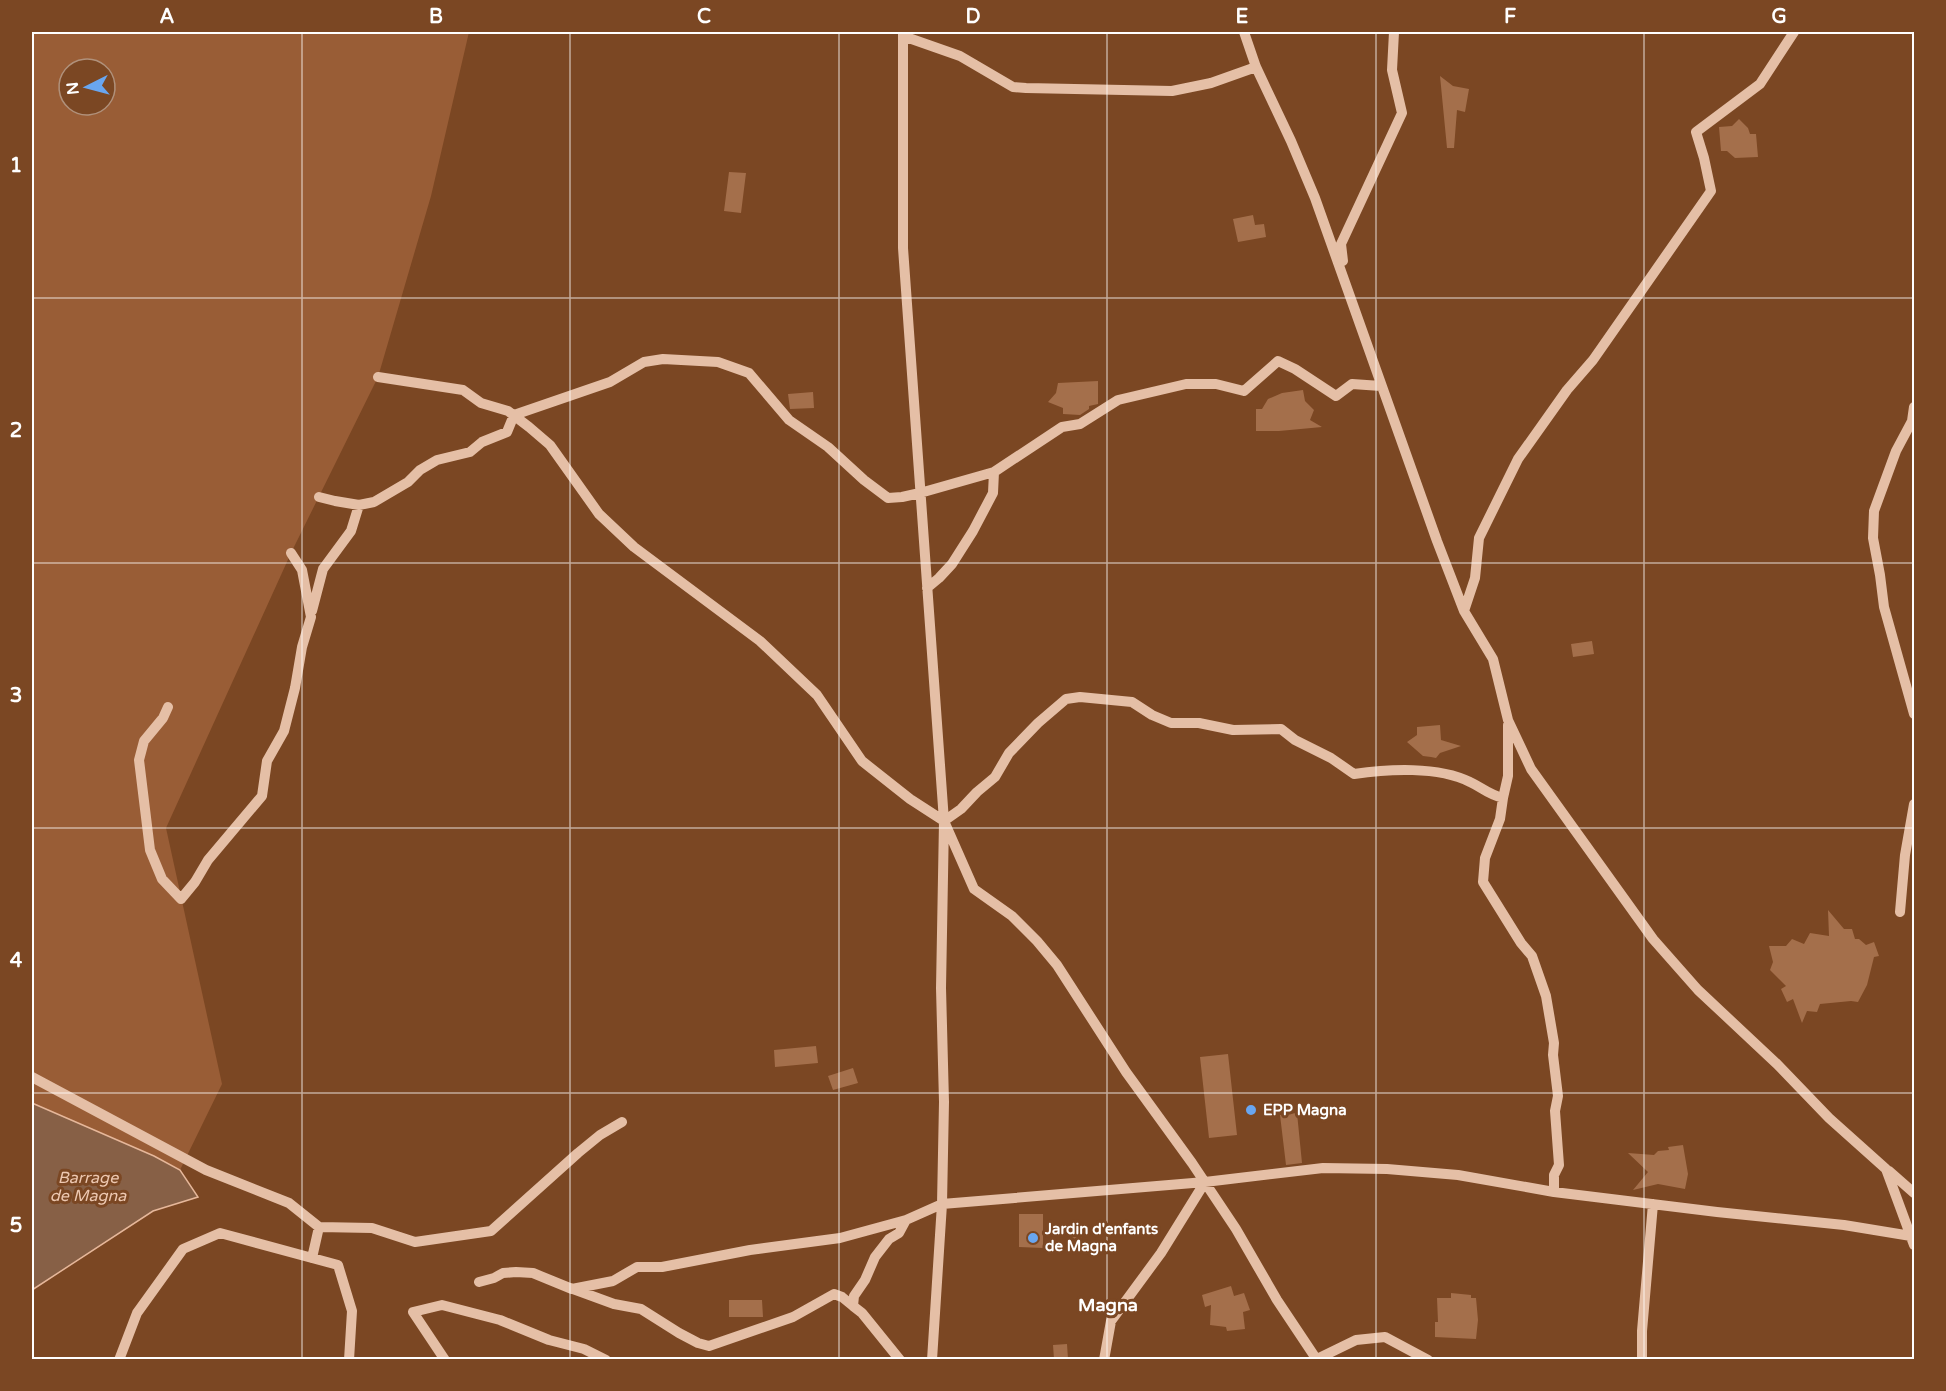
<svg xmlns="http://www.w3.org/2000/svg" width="1946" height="1391" viewBox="0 0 1946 1391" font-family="'Varela Round',sans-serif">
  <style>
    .green { fill: #995d36; fill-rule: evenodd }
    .water { fill: #876046; stroke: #e6b79a; stroke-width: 1.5 }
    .building { fill: #a46f4b }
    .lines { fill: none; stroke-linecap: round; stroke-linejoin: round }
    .minor { stroke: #e5bfa6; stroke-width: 10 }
    .grid { fill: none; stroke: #fff; stroke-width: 1.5; stroke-opacity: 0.55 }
    .poi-dot { fill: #69a6f0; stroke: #7b4723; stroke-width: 2 }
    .labels { text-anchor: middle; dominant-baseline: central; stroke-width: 6; stroke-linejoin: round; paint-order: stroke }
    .poi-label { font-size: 15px; font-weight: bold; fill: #fff; stroke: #7b4723; text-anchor: start }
    .water-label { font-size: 16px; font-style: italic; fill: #edc8b1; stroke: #7b4723 }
    .quarter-label { font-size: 18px; font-weight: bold; fill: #fff; stroke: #7b4723 }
    .neatline { fill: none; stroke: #fff; stroke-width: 2 }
    .grid-label { font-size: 20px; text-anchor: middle; font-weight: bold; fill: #fff }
  </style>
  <rect width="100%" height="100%" fill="#7b4723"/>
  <path class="green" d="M32,32H469L431,196L378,377L291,553L166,828L222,1084L180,1170L154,1156L32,1103ZM69,69H105V105H69Z"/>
  <path class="water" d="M32,1103L154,1156L180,1170L198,1197L153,1211L32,1290Z"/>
  <path class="building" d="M1440,76L1453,86L1469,89L1465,112L1457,110L1454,148H1447Z
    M1739,119L1748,128L1750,134H1756L1758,157L1735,158L1727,151H1721L1719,127L1732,126Z
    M729,172L746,173L741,213L724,211Z
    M1253,215L1255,225L1264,224L1266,237L1238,242L1233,219Z
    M1098,381V404L1089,406V409L1080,415L1063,414V408L1048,402L1056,393L1058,383Z
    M1303,390L1305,401L1314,410L1310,420L1322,427L1279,431H1256V409H1262L1268,399L1282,393Z
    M813,392L814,408L790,409L788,394Z
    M1592,641L1594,654L1573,657L1571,644Z
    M1440,725L1441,740L1461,746L1440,753L1436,758L1431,757L1423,756L1407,742L1417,735V727Z
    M1828,910L1844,929H1852L1855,939H1859L1866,945L1874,942L1879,956L1874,957L1867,985L1858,1002L1851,1001L1820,1004L1817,1012L1807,1011L1802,1023L1793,999L1787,1002L1781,989L1786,986L1770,970L1773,962L1769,946H1786L1792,939L1804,944L1810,933L1829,936Z
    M816,1046L818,1063L775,1067L774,1050Z
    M1228,1054L1237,1135L1209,1138L1200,1057Z
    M853,1068L858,1083L833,1090L828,1076Z
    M1297,1113L1302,1163L1286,1165L1280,1115Z
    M1683,1145L1688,1174L1685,1189L1658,1184L1633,1190L1648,1172L1628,1153L1654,1155L1658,1151L1669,1150L1668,1147Z
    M1019,1214H1043V1248L1019,1247Z
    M1070 1232a7 7 0 1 1 14 0a7 7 0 1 1-14 0Z
    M1231,1286L1234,1296L1244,1293L1250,1310L1243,1312L1245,1329L1227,1331L1226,1327L1210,1325L1211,1305L1205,1307L1202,1295Z
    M1451,1293L1471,1295V1298H1476L1478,1320L1476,1339L1435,1337V1322H1438L1437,1298H1451Z
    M729,1300H762L763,1317H729Z
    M1067,1344L1068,1359H1054L1053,1345Z"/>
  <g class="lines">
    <path class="minor" d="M903,32V248L944,821L941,988L944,1102L942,1204L932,1360
      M1244,32L1256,67L1291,141L1315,198L1437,541L1464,611L1493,659L1508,720L1531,769L1653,939L1698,990L1777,1064L1829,1118L1886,1169L1914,1245
      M903,36L960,56L1013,87L1026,88L1172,91L1211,83L1256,67
      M1343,261L1341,244L1402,113L1392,70L1394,32
      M378,377L463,390L481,403L508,411L529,427L550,445L599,514L634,547L760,641L817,695L862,761L910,799L944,821L974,889L1012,916L1037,941L1057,965L1126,1072L1192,1163L1236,1229L1277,1300L1317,1360
      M1914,407L1912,421L1896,451L1874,511L1873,538L1880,575L1884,607L1914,714
      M319,497L335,501L359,505L374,502L408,482L420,470L437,460L470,452L482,442L507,432L514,415L610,382L644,362L663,359L718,362L749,373L789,420L828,447L864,480L888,498L902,497L920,493L994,472L1062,427L1080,424L1118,400L1186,384H1216L1244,391L1278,361L1295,369L1336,396L1352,384L1381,386
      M927,588L939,578L952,564L973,531L993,493L994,472
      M312,611L323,569L351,531L359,505
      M1464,611L1475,578L1479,538L1518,459L1567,390L1593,360L1711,191L1704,158L1696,132L1760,84L1794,32
      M168,707L163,718L144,741L139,760L150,850L162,879L181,899L195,882L208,860L262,796L267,761L284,731L295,688L302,647L311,617L302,570L291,553
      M1503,798L1500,819L1485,858L1483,882L1521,943L1532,956L1546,996L1554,1043L1553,1055L1558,1096L1555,1111L1559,1165L1554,1175V1192
      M944,821L961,809L977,792L995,777L1009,753L1038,723L1066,699L1080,697L1132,702L1152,715L1171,723H1199L1233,730L1281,729L1295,740L1331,758L1354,774C1388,769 1438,766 1470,782C1483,788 1487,794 1503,798L1508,776V725
      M1900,912L1905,855L1914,804
      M32,1077L206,1170L289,1203L319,1227L312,1258
      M1889,1171L1914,1193
      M319,1227L372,1228L415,1242L491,1231L578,1153L600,1135L622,1122
      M479,1282L494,1278L503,1273L516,1272L533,1273L572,1289L613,1281L637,1267H662L750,1250L840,1238L906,1220L942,1204L1205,1182L1323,1168L1387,1169L1458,1175L1554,1192L1717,1212L1844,1225L1911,1236
      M573,1289L614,1304L641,1309L679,1333L698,1343L709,1346L793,1317L834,1294L842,1297L853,1306
      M1317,1359L1356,1340L1385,1337L1428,1360
      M119,1360L137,1313L183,1249L220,1233L338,1265L352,1311L349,1360
      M445,1360L413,1312L442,1305L500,1320L549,1340L584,1349L606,1360
      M900,1360L862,1313L853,1306L854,1296L865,1280L875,1257L889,1239L899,1233L906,1220
      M1104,1360L1111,1321L1161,1253L1205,1182
      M1642,1360V1331L1653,1204"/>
  </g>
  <path class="grid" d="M302,32V1360M570,32V1360M839,32V1360M1107,32V1360M1376,32V1360M1644,32V1360M32,298H1914M32,563H1914M32,828H1914M32,1093H1914"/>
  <g class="poi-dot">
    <circle cx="1251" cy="1110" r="6"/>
    <circle cx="1033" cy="1238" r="6"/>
  </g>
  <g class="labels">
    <g class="poi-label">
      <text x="1263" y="1110">EPP Magna</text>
      <text x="1045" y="1229">Jardin d'enfants<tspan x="1045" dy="17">de Magna</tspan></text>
    </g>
    <g class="water-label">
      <text x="88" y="1178">Barrage<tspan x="88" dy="18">de Magna</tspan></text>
    </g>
    <g class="quarter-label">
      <text x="1108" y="1305">Magna</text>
    </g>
  </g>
  <rect width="1946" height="1391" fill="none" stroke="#7b4723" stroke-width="66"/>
  <g transform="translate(87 87) rotate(264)"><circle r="28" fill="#7b4723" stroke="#b0917b" stroke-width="1.5"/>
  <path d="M0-4.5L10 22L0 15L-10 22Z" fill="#69a6f0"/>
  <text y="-9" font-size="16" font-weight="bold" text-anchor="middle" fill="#ffffff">N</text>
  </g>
  <rect x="33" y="33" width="1880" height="1325" class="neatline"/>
  <g class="grid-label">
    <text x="167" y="23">A</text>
    <text x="436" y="23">B</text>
    <text x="704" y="23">C</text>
    <text x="973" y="23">D</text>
    <text x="1242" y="23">E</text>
    <text x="1510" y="23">F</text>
    <text x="1779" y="23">G</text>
    <text x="16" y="172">1</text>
    <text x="16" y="437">2</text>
    <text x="16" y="702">3</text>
    <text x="16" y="967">4</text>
    <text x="16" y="1232">5</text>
  </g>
</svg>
